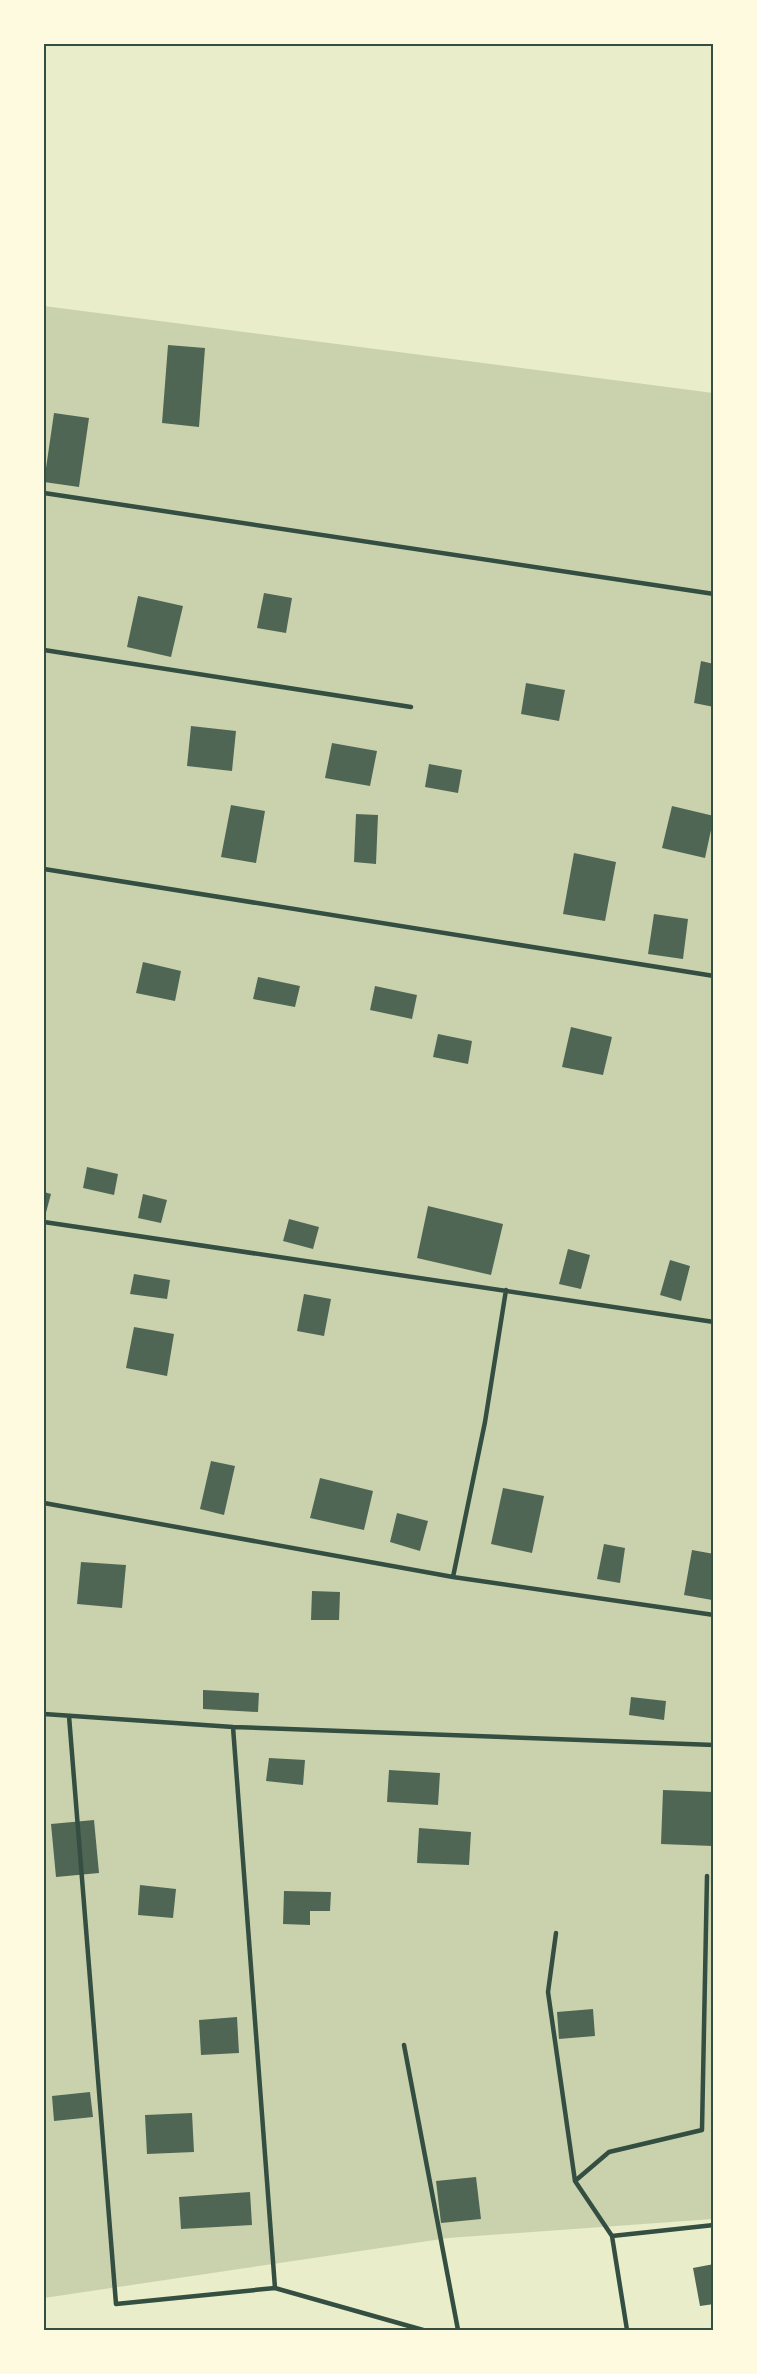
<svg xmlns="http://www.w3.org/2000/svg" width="757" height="2374" viewBox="0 0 757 2374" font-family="'Roboto Condensed',sans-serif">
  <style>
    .green { fill: #cad2ad }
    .building { fill: #4f6655 }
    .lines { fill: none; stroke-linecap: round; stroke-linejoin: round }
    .service { stroke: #344e41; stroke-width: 4.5 }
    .neatline { fill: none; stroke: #344e41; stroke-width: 2 }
  </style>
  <rect width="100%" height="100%" fill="#e9edc9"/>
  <path class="green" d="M44,306L713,393V2219L448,2238L44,2298Z"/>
  <path class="building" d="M168,345L205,348L199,427L162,423Z
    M54,413L89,418L79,487L44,482Z
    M264,593L292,598L286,633L257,628Z
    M138,596L183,606L171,657L127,647Z
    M701,661L714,664V707L694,703Z
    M526,683L565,690L559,721L521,714Z
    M191,726L236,731L232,771L187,766Z
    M332,743L377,751L370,786L325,778Z
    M429,764L462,770L458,793L425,787Z
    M231,805L265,811L256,863L221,857Z
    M672,806L714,816L705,858L662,848Z
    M356,814L378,815L376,864L354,862Z
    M574,853L616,862L605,921L563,914Z
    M654,914L688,919L683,959L648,954Z
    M143,962L181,971L175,1001L136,993Z
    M258,977L300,986L295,1007L253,999Z
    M375,986L417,995L412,1019L370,1010Z
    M571,1027L612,1037L603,1075L562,1067Z
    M438,1034L472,1041L468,1064L433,1057Z
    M87,1167L118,1174L114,1195L83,1188Z
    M44,1192L51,1194L44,1220Z
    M143,1194L167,1200L161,1223L138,1218Z
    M428,1206L503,1224L491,1275L417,1258Z
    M289,1219L319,1227L313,1249L283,1241Z
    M568,1249L590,1255L581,1289L559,1284Z
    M670,1260L690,1266L681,1301L660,1295Z
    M134,1274L170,1280L167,1299L130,1294Z
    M304,1294L331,1299L324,1336L297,1331Z
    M134,1327L174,1334L167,1376L126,1368Z
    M211,1461L235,1466L224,1515L200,1509Z
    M320,1478L373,1491L364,1530L310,1518Z
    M503,1488L544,1496L532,1553L491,1544Z
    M397,1513L428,1521L420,1551L390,1542Z
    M604,1544L625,1548L620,1583L597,1579Z
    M692,1550L714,1554L712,1600L684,1595Z
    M81,1562L126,1565L122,1608L77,1604Z
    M312,1591L340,1592L339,1620H311Z
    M203,1690L259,1693L258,1712L203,1709Z
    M631,1697L666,1701L664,1720L629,1715Z
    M269,1758L305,1760L303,1785L266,1781Z
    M389,1770L440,1773L438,1805L387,1802Z
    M663,1790L714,1792L713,1846L661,1844Z
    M94,1820L99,1873L56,1877L51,1824Z
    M419,1828L471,1832L469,1865L417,1863Z
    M140,1885L176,1889L173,1918L138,1915Z
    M284,1891L331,1892L330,1911H310V1925L283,1924Z
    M593,2009L595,2036L559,2039L557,2012Z
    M237,2017L239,2053L201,2055L199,2020Z
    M90,2092L93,2117L54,2121L52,2096Z
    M192,2113L194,2152L147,2154L145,2115Z
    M476,2177L481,2219L441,2223L436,2181Z
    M250,2192L252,2225L181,2229L179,2197Z
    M714,2264V2304L700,2306L693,2268Z"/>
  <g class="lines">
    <path class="service" d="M44,493L714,594
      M44,650L411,707
      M44,869L714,976
      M44,1222L714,1322
      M44,1503L453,1577L714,1615
      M453,1577L485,1422L506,1290
      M44,1714L233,1727L714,1745
      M69,1716L116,2304L275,2288L423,2330
      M233,1727L275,2288
      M556,1933L548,1992L575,2181L612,2236L627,2330
      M404,2045L458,2330
      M575,2181L609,2152L702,2130L707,1876
      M612,2236L714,2225"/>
  </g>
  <rect width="757" height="2374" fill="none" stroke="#fefae0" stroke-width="90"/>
  <rect x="45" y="45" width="667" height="2284" class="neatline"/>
</svg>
